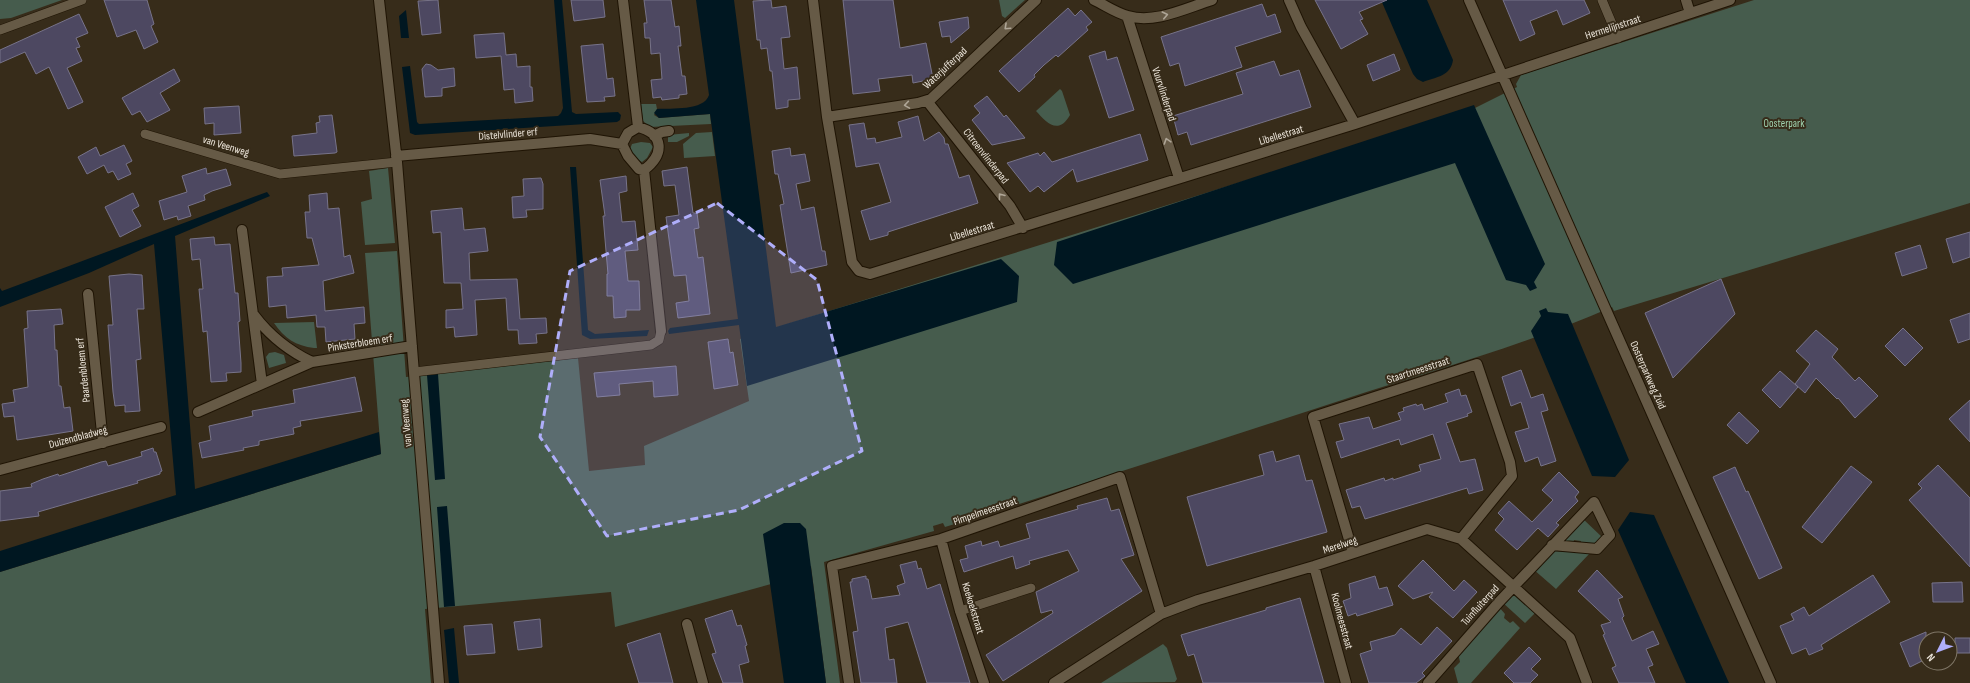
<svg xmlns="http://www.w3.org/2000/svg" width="1970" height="683" viewBox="0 0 1970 683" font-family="'Sofia Sans Condensed',sans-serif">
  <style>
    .green { fill: #465c4d }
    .water { fill: #001721 }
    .building { fill: #4d4861; stroke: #777389 }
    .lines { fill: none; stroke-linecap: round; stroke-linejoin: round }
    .lane-casing { stroke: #1f1404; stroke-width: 10 }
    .street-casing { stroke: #1f1404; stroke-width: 12 }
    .lane { stroke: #665a46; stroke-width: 9 }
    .street { stroke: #665a46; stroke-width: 10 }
    .oneway { stroke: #afa697 }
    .marked { fill: #afaefa; fill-opacity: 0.2; stroke: #afaefa; stroke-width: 3; stroke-dasharray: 8 5; stroke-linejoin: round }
    .labels { text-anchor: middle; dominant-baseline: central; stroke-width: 4; stroke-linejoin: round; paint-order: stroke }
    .street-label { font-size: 11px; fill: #ebe4d9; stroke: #372c1a }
    .park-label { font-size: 11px; fill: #9fd2af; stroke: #372c1a }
  </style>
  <rect width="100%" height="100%" fill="#372c1a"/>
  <path class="green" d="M0,0H62L11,18L0,19Z
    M999,0H1025L1005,18L1002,16Z
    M1754,0H1970V203L1614,311L1612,307C1525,345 1432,371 1342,400C1210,443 1078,486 945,527L943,523L933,526L934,531L824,562L840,683H826L811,566L771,584L615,627L611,592L425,609L431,683H0V572L381,454L365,253L397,251L406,377L578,358L589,471L645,465L644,446L749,401L740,339L1471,110L1517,87L1516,84L1521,75Z
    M1060,89L1062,91L1070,115C1058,136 1046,122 1036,111Z
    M641,104H656L657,109L654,115L659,118L710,114L711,124L650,127L643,121Z
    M712,132L715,156L684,158L683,144L696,133Z
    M689,133V136L677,142H668V135Z
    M641,142L650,143L653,147L647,158L642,162L636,159L630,149L632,144Z
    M388,168L395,243L365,245L361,202L372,199L369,171Z
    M314,322L317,348H314C296,346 284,338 274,323Z
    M275,352L284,355L286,363L269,368L266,357L269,353Z
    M1581,517L1603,538L1597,545L1581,544V541L1574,540L1573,544L1556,543Z
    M1550,551L1590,553L1556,589L1533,569Z
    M1511,592L1535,613L1525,623L1502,602Z
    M1499,607L1505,614L1504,618L1510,623L1513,621L1520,628L1471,683H1458L1454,668L1460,662L1458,653Z
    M1163,644L1167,648L1177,679L1175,682L1101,683Z"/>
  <path class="water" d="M554,0H562L572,112L576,114L618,112L621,115L620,120L617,122L415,135L410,133L402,67L410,66L417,122L419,124L558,116L561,113L563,108Z
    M696,0H734L776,327L1001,259L1019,276L1017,302L747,386L739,325L669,334L668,331L670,328L738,319L710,114L659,118L654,113L657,109C671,108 704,111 709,95Z
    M1381,0H1427L1453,60C1451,76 1436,77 1423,82L1417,79L1413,74Z
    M406,10L409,38H401L399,16Z
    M1474,105L1545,264L1534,282L1537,288L1530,291L1526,285L1506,280L1455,163L1073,284L1054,265L1057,242Z
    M570,167H576L588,330L595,334L649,330L647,336L590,339L582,335Z
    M267,192L270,196L175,236L195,489L379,432L381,454L0,572V551L176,495L154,244L89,273L0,307V288L2,291Z
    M1546,308L1548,312L1568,314L1629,460L1615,477L1592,476L1531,331L1541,316L1539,311Z
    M438,374L445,479L435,480L427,375Z
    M447,506L455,606L444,607L437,507Z
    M1630,512L1654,515L1729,683H1686L1618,530Z
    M784,523H800L806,529L826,683H784L763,534Z
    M454,628L459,683H449L444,630Z"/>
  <path class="building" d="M104,0H147L154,24L151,26L158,42L144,49L136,30L117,37Z
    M438,0L441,33L422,35L418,1Z
    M571,0H603L605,17L574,21Z
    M644,0H671L675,27L679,26L681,46H678L682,76H685L687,94L679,95V98L662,100L661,97L653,98L651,80L662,79L660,53L651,54L650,38H645L644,23H647Z
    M771,0L772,8L786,6L790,37L781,38L784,69L797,67L800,99L788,100V107L776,109L772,71H770L767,48L761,49L760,40H757L753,1Z
    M843,0H893L900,48L926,43L933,79L913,83L912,75L878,79L880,91L853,94Z
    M1315,0H1387L1359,12L1363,19L1360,20L1368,34L1341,49Z
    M1503,0H1584L1590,13L1563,25L1557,10L1530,21L1535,34L1520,41Z
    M1262,4L1267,17L1275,14L1281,32L1235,47L1242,67L1185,86L1179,63L1170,66L1161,37Z
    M1068,8L1075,16L1081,10L1092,22L1086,27L1088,30L1058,57L1056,55L1044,65L1034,75L1035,77L1019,92L999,71Z
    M79,14L88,33L76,38L80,47L76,48L82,61L67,68L83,102L68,109L49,67L36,74L25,52L0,63V50Z
    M968,17L969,28L951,43L950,36L942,37L939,22Z
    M504,33L506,55L516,54L517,67L530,66V87H532L533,101L515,103L514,89L504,90L501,56L476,58L474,35Z
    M603,44L607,79L613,78L615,96L604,97L605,101L587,102L581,46Z
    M1105,51L1107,60L1117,57L1134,110L1109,118L1089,56Z
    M1394,54L1400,70L1373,81L1367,65Z
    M1274,61L1280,76L1299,70L1311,107L1191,145L1187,132L1178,135L1173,116L1243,94L1236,73Z
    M426,64L431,65L438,70L454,68L455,86L442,88V96L425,97L422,69Z
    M174,69L180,81L160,93L170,110L147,122L140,111L132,115L122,98Z
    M987,96L1004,117L1006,115L1025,138L992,145L972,120L980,113L974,106Z
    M239,106L241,133L214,135V123L205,124L204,108Z
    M332,115L337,152L335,153L294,156L292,136L317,133L316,123L320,122L319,116Z
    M918,116L924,141L939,132L944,138L945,144H948L959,178L969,175L978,203L888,232V235L870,240L861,211L891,202L879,163L856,167L849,125L864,123L867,139L875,138L876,143L902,137L898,122Z
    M1140,134L1148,160L1077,182L1073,169L1044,192L1038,186L1030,192L1007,163L1038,153L1040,156L1044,152L1052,162Z
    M124,145L132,161L126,164L131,174L118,180L113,171L108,173L104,165L87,174L78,157L96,147L100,156Z
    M790,148L791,156L805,154L810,181L796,184L801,210L814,207L822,251H825L827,265L791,273L780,205L784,204L778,174H775L772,151Z
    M687,167L693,213H697L699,228L694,229L698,258L703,257L710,314L678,318L676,303L689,301L686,275L674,276L666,217L679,215L675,185L664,186L662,171Z
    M206,168L207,174L226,169L231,185L212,191L204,195L205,200L188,206L191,216L178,220L177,216L164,220L159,201L187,192L182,176Z
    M626,176L627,191L619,193L622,222L635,221L638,250L625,251L628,281H639L640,310H626V317L614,318L613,296H607V274H608L603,216H605L600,180Z
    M541,178L543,184V209L526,210L527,217L513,218L512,197L524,196L523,179Z
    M133,193L139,206L132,210L141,226L120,237L105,207Z
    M327,193L328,209L339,208L344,257L350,255L354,273L323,281L325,311L364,307L365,323L354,324L355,339L326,342L325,327H317L316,315L287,318L286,305L269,307L267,277L283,276L282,268L319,265L312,238H307L305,212H310L309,195Z
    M462,208L464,230L485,228L488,251L469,253L470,280L517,279L520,319L546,318L547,333L536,334L537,343L519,344L518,330H508L506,298L475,300L477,335L455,337L454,327L446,328V310L463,309L461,283H444L441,232L433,233L431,211Z
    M1970,232V257L1953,263L1946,239Z
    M214,237L215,245L230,244L235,293H238L240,321L238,322L241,363V372L226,373L227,381L211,382L207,331L203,332L199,289H203L200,259L192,260L190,239Z
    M1920,245L1927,268L1902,276L1895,253Z
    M129,274L142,275L144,309H137L141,359L136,360L140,411L125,412V405L115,406L113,392L108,325H113L109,276Z
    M1721,279L1735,314L1673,378L1645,313Z
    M61,309L63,324L54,325L55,350H57L59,386H61L64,408L70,407L73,431L17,440L14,416L4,417L2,404L15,402L13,390L28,387L24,329L28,328L27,311Z
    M1970,313V339L1958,343L1950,320Z
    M1903,328L1923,348L1905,366L1885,346Z
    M1816,330L1838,349L1832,357L1855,381L1859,377L1878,396L1855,418L1838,398L1837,399L1816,378L1805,393L1795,384L1810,364L1796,351Z
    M728,339L730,353L733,352L738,385L714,389L708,342Z
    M676,366L678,395L654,397L653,381L619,384L620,395L597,397L594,373Z
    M1521,370L1531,398L1543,394L1548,410L1541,412L1556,461L1541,466L1538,457L1525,462L1515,432L1529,428L1521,402L1511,406L1502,377Z
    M1780,371L1798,387L1780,408L1762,390Z
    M355,377L362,411L300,421L301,426L293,428L294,434L259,441V445L243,448L244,450L202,458L199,443L211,440L209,426L253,416L252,411L295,403L293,390Z
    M1459,389L1461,396L1466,395L1472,412L1467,414L1468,416L1446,423L1460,462L1475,459L1483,490L1469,494L1467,488L1365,519L1360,506L1352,508L1346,490L1384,478L1385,481L1393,478V480L1421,471L1419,465L1441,459L1433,434L1401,445L1399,439L1341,458L1336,442L1344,440L1339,424L1369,417L1373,429L1401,420L1398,413L1404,411L1403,408L1416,404L1417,406L1422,404L1424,410L1448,402L1445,394Z
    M1970,400V442L1949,419Z
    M1739,412L1759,431L1747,444L1727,425Z
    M153,448L154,452H156L162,471L160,472V474L137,481L138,483L38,512L39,516L0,521V491L32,487L31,484L43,479L58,474L59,476L101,462L106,461L108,466L142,456L141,452Z
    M1273,451L1276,462L1299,455L1306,481L1312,480L1327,532L1207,566L1187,497L1264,475L1259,455Z
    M1938,465L1970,498V567L1909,500L1922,488L1918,484Z
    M1851,466L1872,482L1822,543L1802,527Z
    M1735,467L1746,492L1748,491L1782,568L1759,579L1713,477Z
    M1559,472L1579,492L1575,497L1578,501L1556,523L1559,525L1548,537L1538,528L1517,550L1495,530L1504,519L1498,513L1509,501L1532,522L1553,500L1542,490Z
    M1107,498L1111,511L1119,509L1134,555L1121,559L1142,591L1003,681L986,655L1053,613L1052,610L1041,613L1036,592L1079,571L1068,550L1029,561L1030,564L1016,569L1013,556L964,572L960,560L968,558L965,546L981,541L982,546L998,541L1000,547L1030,538L1026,524L1078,509L1077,506Z
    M1423,560L1454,591L1464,580L1477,592L1453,618L1429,597L1433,592L1413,599L1398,586Z
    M916,561L918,569L921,568L927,589L940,584L970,683H927L908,622L885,628L889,660L894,659L897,683H861L853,632L858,631L850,582H852V579L866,576V579H868L872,599L900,595L897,586L905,583L900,565Z
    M1597,570L1623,597L1618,599L1624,616L1622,618L1632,641L1653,631L1659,644L1646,649L1653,665L1648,667L1655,683H1619L1612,668L1616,666L1603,635L1605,634L1601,625L1611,622L1578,591Z
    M1873,575L1890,602L1821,645L1823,649L1809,655L1806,648L1792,654L1780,626L1794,620L1791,614L1804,607L1809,616Z
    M1375,576L1379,589L1387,587L1393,605L1357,616L1356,613L1348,616L1343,601L1351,598L1349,584Z
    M1962,582L1963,602H1933L1932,583Z
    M1300,598L1324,683H1203L1194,654L1188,656L1181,635L1266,610V608Z
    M732,610L737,626L741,625L747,645L745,646L749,662L739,665L743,683H723L712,654L716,653L705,619Z
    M540,619L542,647L518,650L514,622Z
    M492,624L495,653L467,655L464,626Z
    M1437,627L1452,641L1422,673L1425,676L1416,683H1369L1360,654L1372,650L1370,642L1395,635L1401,628L1421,645Z
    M1926,632V659L1910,667L1900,643Z
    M660,633L673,683H639L627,644Z
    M1955,638H1970V653H1955Z
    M1529,647L1541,659L1531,669L1538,675L1530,683H1514L1504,673Z"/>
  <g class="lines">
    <g class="lane-casing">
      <path id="lane" d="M1602,0L1618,38
        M0,30L82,0
        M145,134L280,174L397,162
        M414,372L651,345L659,340L661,331
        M960,611L1031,588"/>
    </g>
    <g class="street-casing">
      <path id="street" d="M379,0L397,162L439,683
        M623,0L638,127
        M813,0L827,117L852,262L859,271L870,274L1355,124L1730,0
        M1094,0C1105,5 1116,13 1128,16C1155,24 1186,8 1212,0
        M1289,0L1301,27L1355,124
        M1469,0L1771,683
        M1686,0L1690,13
        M1127,16L1179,178
        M927,101L1010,206L1023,228
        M827,117L918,103L931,99L1036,0
        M654,136L662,132L669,131
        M396,156L590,139L622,144L628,133L638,127C665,134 664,155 644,170L639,169L628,156L622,144
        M644,170L661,331
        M242,230L262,384
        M88,294L103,443
        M254,315C269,335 289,351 312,362
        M198,412L312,362L412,346
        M0,470L161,427
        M941,539L960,611L984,683
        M1353,553L1313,417L1477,364L1510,462L1512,476L1461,539
        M1314,566L1346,683
        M687,624L703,683
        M849,683L832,566L941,539L1120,477L1161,614
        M1054,683L1161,614L1198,600L1314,566L1427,529L1461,539L1570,638L1587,683
        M1428,683L1499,602L1594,502L1610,535L1597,549L1552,545"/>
    </g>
    <use href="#lane" class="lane"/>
    <use href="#street" class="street"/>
  </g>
  <defs><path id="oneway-chevron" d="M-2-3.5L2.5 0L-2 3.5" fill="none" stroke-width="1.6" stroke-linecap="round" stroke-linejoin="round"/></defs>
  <g class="oneway">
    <use href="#oneway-chevron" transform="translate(1165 15) rotate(-13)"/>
    <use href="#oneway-chevron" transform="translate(1007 27) rotate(137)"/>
    <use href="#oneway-chevron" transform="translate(907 105) rotate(171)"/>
    <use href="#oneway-chevron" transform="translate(1167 141) rotate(-108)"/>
    <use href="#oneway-chevron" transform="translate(1001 196) rotate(-128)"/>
  </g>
  <path class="marked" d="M717,203L817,280L862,451L739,510L607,536L540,437L570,271Z"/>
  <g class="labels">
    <g class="street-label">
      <text transform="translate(1613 27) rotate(-18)">Hermelijnstraat</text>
      <text transform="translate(945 68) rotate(-43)">Waterjufferpad</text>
      <text transform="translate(1164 94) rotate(72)">Vuurvlinderpad</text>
      <text transform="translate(508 134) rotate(-5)">Distelvlinder erf</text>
      <text transform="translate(1281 135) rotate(-17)">Libellestraat</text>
      <text transform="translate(226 146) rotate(17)">van Veenweg</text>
      <text transform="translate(986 156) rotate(52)">Citroenvlinderpad</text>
      <text transform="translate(972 231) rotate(-17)">Libellestraat</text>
      <text transform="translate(360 343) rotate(-9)">Pinksterbloem erf</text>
      <text transform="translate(83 370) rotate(-96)">Paardenbloem erf</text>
      <text transform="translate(1418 370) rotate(-18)">Staartmeesstraat</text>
      <text transform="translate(1648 375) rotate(66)">Oosterparkweg Zuid</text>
      <text transform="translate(406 423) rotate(-95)">van Veenweg</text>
      <text transform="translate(78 437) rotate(-15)">Duizendbladweg</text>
      <text transform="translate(985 511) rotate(-19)">Pimpelmeesstraat</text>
      <text transform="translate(1340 545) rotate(-18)">Merelweg</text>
      <text transform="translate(1480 605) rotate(-48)">Tuinfluiterpad</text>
      <text transform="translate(973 608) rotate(73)">Koekoekstraat</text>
      <text transform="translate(1342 621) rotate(75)">Koolmeesstraat</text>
    </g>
    <g class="park-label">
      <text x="1784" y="123">Oosterpark</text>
    </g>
  </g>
  <g transform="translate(1938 651) rotate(228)"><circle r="19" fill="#372c1a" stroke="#7f7666"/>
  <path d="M0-3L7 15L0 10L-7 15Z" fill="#afaefa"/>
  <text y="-6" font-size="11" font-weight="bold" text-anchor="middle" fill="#ebe4d9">N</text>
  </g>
</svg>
